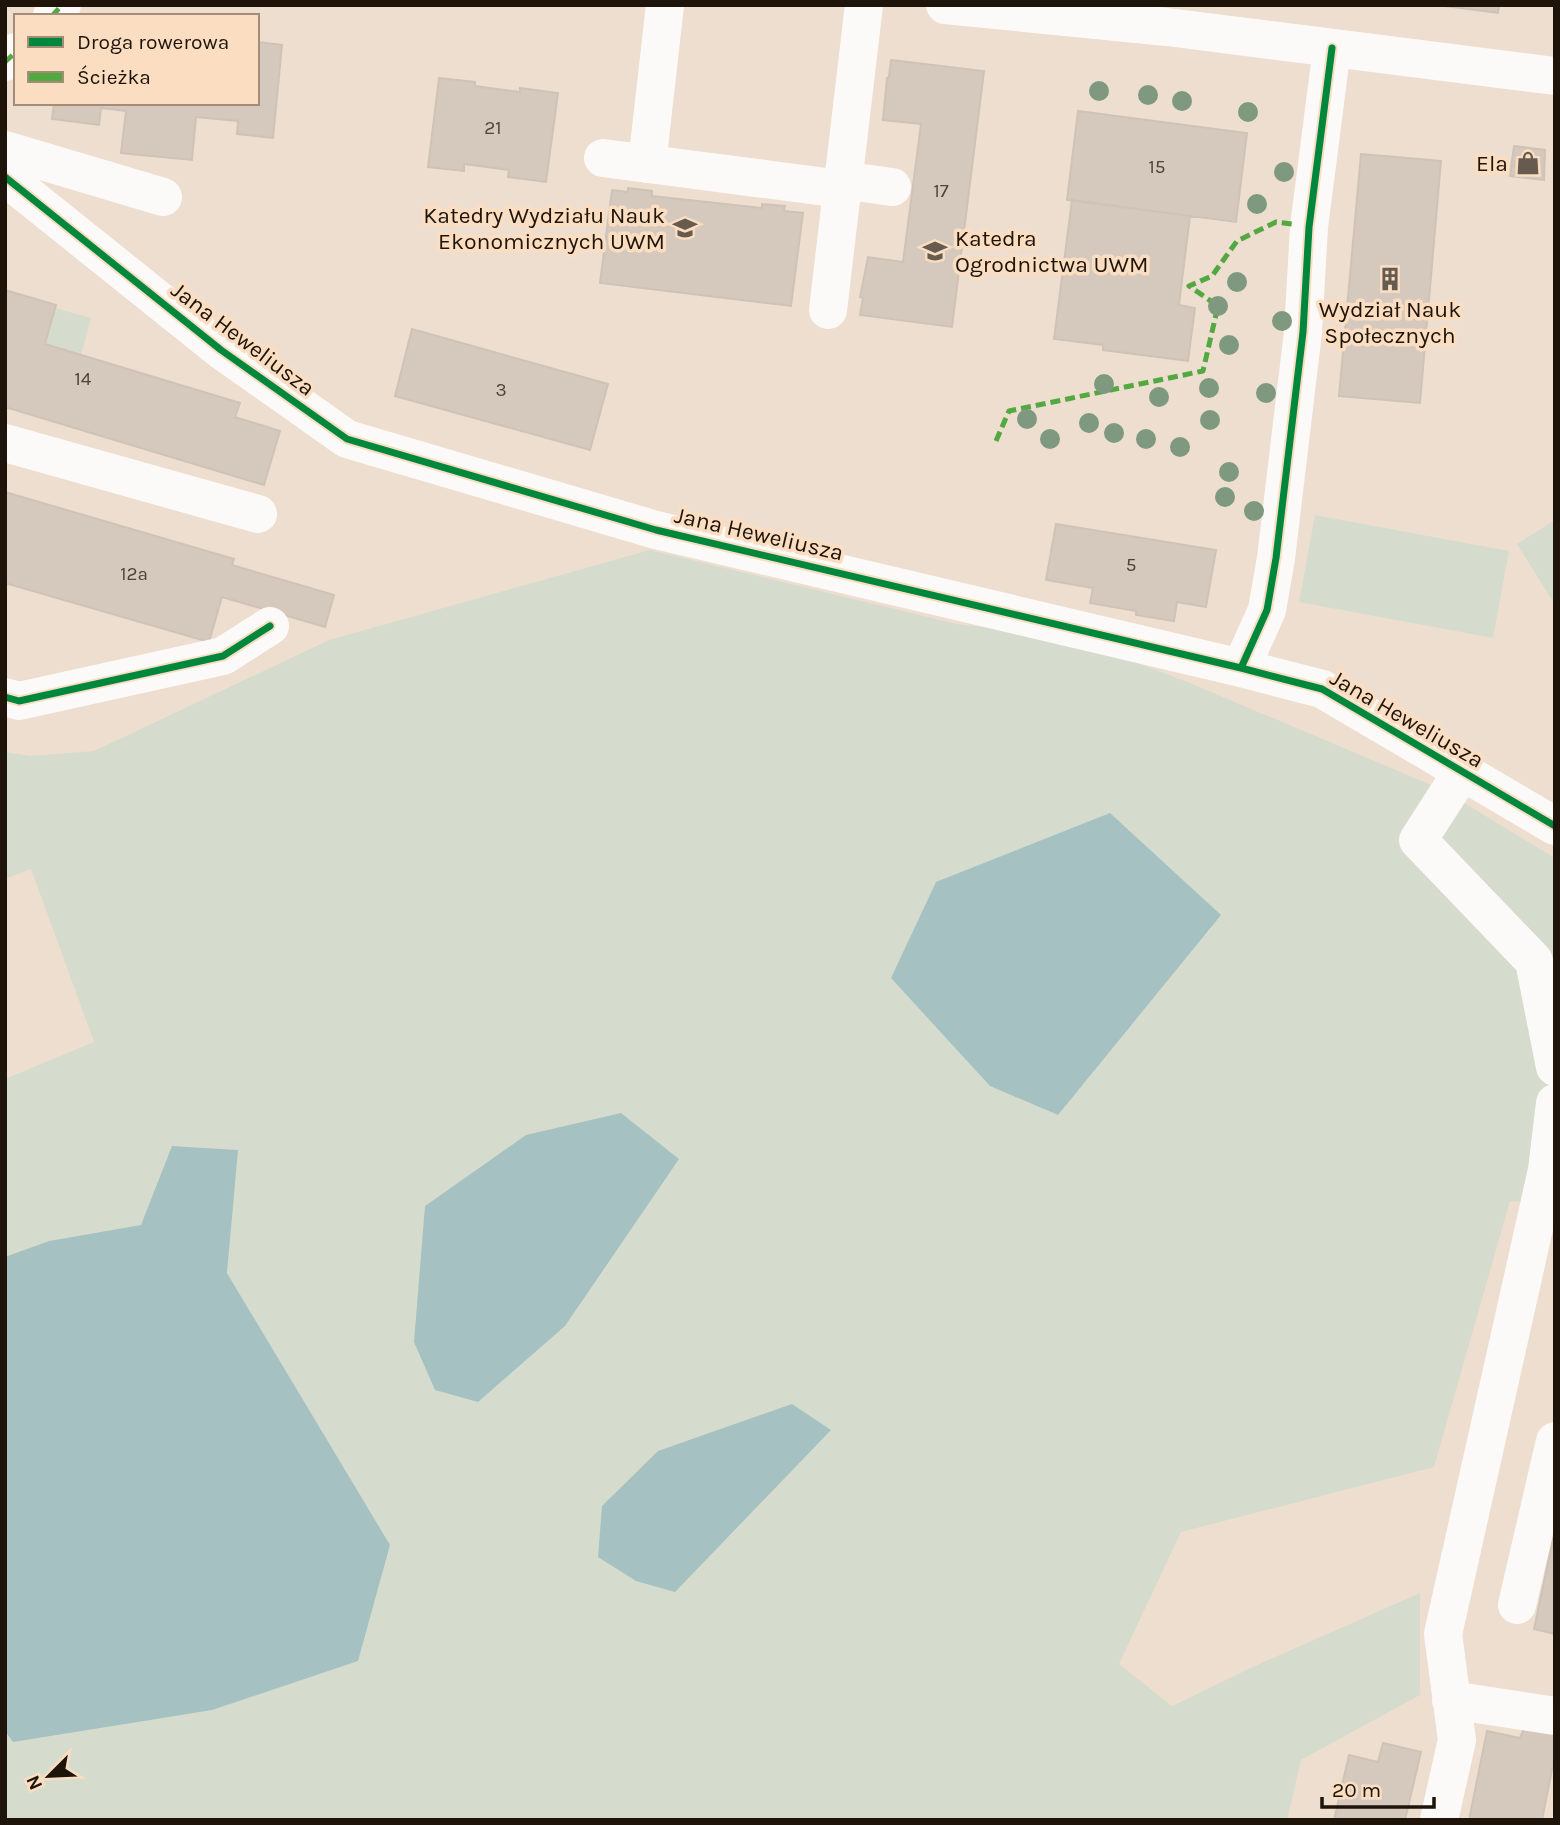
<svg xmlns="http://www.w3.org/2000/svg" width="1560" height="1825" viewBox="0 0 1560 1825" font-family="Karla,sans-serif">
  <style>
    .green { fill: #d6dccd }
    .water { fill: #a5c1c1 }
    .building { fill: #d5c8bd; stroke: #cfc3b7; stroke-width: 2 }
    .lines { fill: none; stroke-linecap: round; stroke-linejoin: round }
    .minor { stroke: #fcfaf8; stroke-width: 38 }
    .quiet { stroke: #52a841; stroke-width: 5; stroke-dasharray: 10 5; stroke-linecap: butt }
    .cycleway-casing { stroke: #fbdec2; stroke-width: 11 }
    .cycleway { stroke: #00873e; stroke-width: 7 }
    .tree { fill: #7f9980 }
    .labels { text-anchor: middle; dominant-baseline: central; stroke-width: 7; stroke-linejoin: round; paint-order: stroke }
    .number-label { font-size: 19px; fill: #4e4338 }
    .poi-label { font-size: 23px; fill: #1e140a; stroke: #fbdec2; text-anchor: end }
    .street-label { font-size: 23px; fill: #1e140a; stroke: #fbdec2 }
  </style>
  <rect width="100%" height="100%" fill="#eedecf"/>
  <path class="green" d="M55,308L91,318L81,355L45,344Z
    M1315,515L1509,551L1493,638L1299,602Z
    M1555,520V605L1517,544Z
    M650,550L957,624L1069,637L1190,683L1443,790L1555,858V1205L1510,1201L1434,1467L1181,1532L1119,1664L1172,1706L1257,1665L1420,1593V1695L1301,1760L1287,1820H5V1731L13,1742L390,1546L227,1273L237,1150L173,1146L142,1225L49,1241L5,1257V1079L94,1042L31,869L5,879V752L31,756L94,751L329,640Z"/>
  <path class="water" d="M1110,813L1221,915L1058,1115L990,1086L891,978L936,882Z
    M621,1113L679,1159L565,1326L478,1402L435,1390L414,1342L425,1206L526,1135Z
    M172,1146L238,1150L227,1273L390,1545L358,1661L212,1710L13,1742L5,1731V1257L49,1241L141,1225Z
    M792,1404L831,1430L675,1592L636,1581L598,1557L602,1506L658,1451Z"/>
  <path class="building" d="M1437,5H1499L1498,13Z
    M257,42L282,45L273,138L237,134L238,121L196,117L192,160L121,153L126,111L101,108L99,125L52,119L54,103H257Z
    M891,60L984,71L952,327L860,315L863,298L860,297L868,257L903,262L921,124L883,120L887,78L889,77Z
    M439,78L475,82V86L520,92V88L558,93L546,182L508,177L509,170L464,164V171L428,167Z
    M1078,111L1247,133L1236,222L1067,200Z
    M1514,146L1545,150L1544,180L1510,176Z
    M1361,154L1441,161L1420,403L1339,396Z
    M628,188L652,191V196L762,208V204L785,206L784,211L803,213L791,306L600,283L612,190L628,192Z
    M1072,200L1190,216L1179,305L1195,308L1188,361L1103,350V345L1054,339Z
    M5,290L56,305L45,344L240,403L235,417L280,431L264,485L5,407Z
    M412,329L608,384L590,450L395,396Z
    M5,492L234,559L232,565L334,595L325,627L222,597L209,642L5,583Z
    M1056,524L1216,550L1206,607L1177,602L1174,621L1136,615V611L1090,603L1093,588L1046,580Z
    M1555,1530V1634L1534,1629Z
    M1526,1724L1555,1730V1754L1542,1820H1469L1487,1731L1520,1738Z
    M1383,1743L1421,1752L1405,1820H1334L1349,1755L1378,1762Z"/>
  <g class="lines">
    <path class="minor" d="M945,5L1167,27L1555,76
      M52,16L62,5
      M5,62L16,52
      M5,150L163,197
      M603,158L841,189
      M647,164L665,5
      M5,177L221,350L347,439L656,530L1241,668L1322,689L1555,826
      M842,180L892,187
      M828,310L864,5
      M5,443L258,514
      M1241,668L1267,610L1276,558L1303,332L1309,227L1332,48
      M5,697L19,701L223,656L270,626
      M1462,772L1418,840L1534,961L1555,1067
      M1517,1605L1555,1441
      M1451,1700L1555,1716
      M1439,1820L1457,1740L1443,1634L1547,1170L1555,1103"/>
    <path class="quiet" d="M52,16L62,5
      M5,62L16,52
      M996,441L1009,411L1203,371L1218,306L1189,286L1212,276L1237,241L1276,222L1292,224"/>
    <g class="cycleway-casing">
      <path id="cycleway" d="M5,177L221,350L347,439L656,530L1241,668L1322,689L1555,826
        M1241,668L1267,610L1276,558L1303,332L1309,227L1332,48
        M5,697L19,701L223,656L270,626"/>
    </g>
    <use href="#cycleway" class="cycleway"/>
  </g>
  <g class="tree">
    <circle cx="1099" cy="91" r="10"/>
    <circle cx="1148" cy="95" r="10"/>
    <circle cx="1182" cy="101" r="10"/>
    <circle cx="1248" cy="112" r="10"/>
    <circle cx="1284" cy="172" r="10"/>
    <circle cx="1257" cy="204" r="10"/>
    <circle cx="1237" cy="282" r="10"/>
    <circle cx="1218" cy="306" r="10"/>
    <circle cx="1282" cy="321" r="10"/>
    <circle cx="1229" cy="345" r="10"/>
    <circle cx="1104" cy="384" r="10"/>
    <circle cx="1209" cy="388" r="10"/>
    <circle cx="1266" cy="393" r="10"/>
    <circle cx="1159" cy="397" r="10"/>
    <circle cx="1027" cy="419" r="10"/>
    <circle cx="1210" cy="420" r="10"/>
    <circle cx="1089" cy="423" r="10"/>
    <circle cx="1114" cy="433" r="10"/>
    <circle cx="1050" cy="439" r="10"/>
    <circle cx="1146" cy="439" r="10"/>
    <circle cx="1180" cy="447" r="10"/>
    <circle cx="1229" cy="472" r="10"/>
    <circle cx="1225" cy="497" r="10"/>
    <circle cx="1254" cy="511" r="10"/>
  </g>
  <defs>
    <g id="shop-bare" transform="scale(1.89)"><path d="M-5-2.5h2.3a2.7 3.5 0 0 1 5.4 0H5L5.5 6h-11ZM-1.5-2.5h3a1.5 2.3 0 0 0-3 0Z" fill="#675b4f" stroke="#fbdec2" stroke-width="2.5" paint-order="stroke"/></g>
    <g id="university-bare" transform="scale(1.89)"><path d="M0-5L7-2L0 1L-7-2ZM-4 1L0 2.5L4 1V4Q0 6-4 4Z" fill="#675b4f" stroke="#fbdec2" stroke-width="2.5" paint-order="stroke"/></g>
    <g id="building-bare" transform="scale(1.89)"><path d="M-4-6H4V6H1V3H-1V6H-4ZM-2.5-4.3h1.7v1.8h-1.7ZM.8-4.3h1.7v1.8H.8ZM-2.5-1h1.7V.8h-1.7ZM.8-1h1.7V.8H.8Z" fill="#675b4f" stroke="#fbdec2" stroke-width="2.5" paint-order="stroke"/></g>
  </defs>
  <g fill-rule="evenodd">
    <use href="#shop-bare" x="1528" y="163"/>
    <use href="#university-bare" x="685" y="228"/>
    <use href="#university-bare" x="935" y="251"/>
    <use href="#building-bare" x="1390" y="279"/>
  </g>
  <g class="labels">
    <g class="number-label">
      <text x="493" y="128">21</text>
      <text x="1157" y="167">15</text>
      <text x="941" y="191">17</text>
      <text x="83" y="379">14</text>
      <text x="501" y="390">3</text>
      <text x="1131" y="565">5</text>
      <text x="134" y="574">12a</text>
    </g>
    <g class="poi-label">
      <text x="1508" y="163">Ela</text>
      <text x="665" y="215">Katedry Wydziału Nauk<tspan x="665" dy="26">Ekonomicznych UWM</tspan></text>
      <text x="955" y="238" text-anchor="start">Katedra<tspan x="955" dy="26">Ogrodnictwa UWM</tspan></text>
      <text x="1390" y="309" text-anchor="middle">Wydział Nauk<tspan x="1390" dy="26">Społecznych</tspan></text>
    </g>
    <g class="street-label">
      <text transform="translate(243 339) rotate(37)">Jana Heweliusza</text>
      <text transform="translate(759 534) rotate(13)">Jana Heweliusza</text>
      <text transform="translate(1407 719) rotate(30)">Jana Heweliusza</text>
    </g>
  </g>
  <rect width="1560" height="1825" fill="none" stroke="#1e140a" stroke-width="14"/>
  <rect x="14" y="14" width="245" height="91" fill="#fbdec2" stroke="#a38d78" stroke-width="2"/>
  <rect x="28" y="37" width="35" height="10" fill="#00873e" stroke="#a38d78" stroke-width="2"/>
  <text x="77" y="49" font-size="21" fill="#1e140a">Droga rowerowa</text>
  <rect x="28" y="72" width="35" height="10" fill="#52a841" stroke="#a38d78" stroke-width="2"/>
  <text x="77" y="84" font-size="21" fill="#1e140a">Ścieżka</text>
  <g transform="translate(49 1776) rotate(246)" stroke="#fbdec2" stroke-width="5" paint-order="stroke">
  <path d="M0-5L12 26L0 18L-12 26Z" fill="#1e140a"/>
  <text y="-10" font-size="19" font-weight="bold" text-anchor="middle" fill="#1e140a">N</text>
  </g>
  <path d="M1322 1797v10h112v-10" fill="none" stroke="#1e140a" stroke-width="3.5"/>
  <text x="1332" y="1797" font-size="21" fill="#1e140a" stroke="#fbdec2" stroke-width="5" paint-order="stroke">20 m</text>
</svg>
